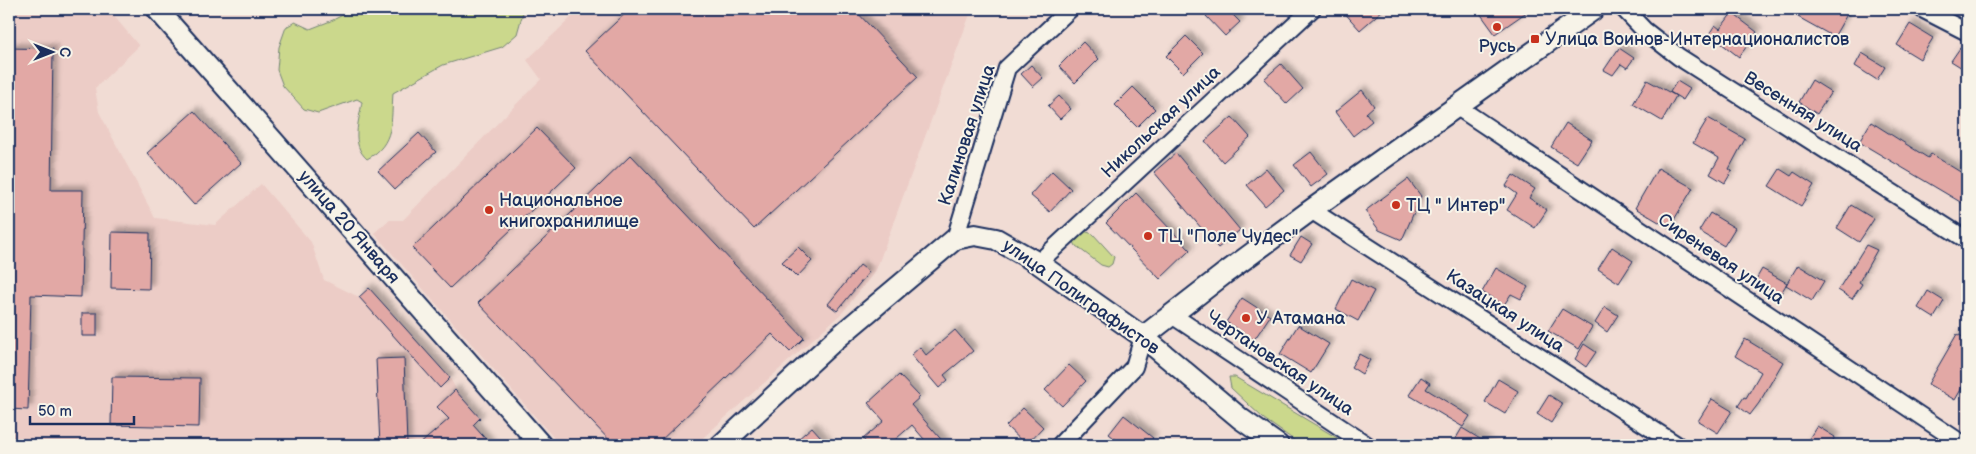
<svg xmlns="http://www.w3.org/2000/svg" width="1976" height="454" viewBox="0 0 1976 454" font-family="'Balsamiq Sans',sans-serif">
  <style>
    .built { fill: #ecccc6 }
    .green { fill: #cbd88c; stroke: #738475 }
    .building { fill: #e2a8a5; stroke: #1b2f5e; filter: url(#shadow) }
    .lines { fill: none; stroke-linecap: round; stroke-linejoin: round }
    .minor-casing { stroke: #1b2f5e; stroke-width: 20 }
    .tertiary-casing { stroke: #1b2f5e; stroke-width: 24 }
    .minor { stroke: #f7f3e8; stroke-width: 16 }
    .tertiary { stroke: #f7f3e8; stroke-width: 20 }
    .poi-dot { fill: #c8321e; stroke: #f7f3e8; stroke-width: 2 }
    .labels { text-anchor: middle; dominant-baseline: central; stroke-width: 4; stroke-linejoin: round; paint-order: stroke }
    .poi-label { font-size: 18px; fill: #1b2f5e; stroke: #f7f3e8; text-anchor: start }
    .street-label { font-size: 18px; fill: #1b2f5e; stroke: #f7f3e8 }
  </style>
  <defs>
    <filter id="shadow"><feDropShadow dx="4.5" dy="-4.5" stdDeviation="2.5" flood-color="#0004"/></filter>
  </defs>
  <rect width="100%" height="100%" fill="#f1dcd4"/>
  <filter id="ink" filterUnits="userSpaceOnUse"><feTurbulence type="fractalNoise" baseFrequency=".02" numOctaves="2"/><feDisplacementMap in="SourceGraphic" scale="10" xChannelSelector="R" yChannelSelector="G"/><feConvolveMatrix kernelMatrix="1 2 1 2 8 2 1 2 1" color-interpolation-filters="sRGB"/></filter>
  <g filter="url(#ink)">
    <path class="built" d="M9,9H108L139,46L95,88L99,112L155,218L215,225L261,184L311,242L324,280L359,297L369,288L450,378L459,395L480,418L473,425L491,445H9Z
      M580,9H972L876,270L843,312L695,445H560L374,233L389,220H403L541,79L527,60Z"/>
    <path class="green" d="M354,9H524L517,34L502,47L443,65L393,93C391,120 395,144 367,159C350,144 359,122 362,102L357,99L318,113L304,109L283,86L277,70L279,47L286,27L295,22L310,29L333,20Z
      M1084,231L1093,234L1114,257L1112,264L1108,267L1101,265L1076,246L1074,242L1076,237Z
      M1229,377H1235L1349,445H1301L1264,419L1231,388Z"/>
    <path class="building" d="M630,9H854L918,77L754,229L585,51Z
      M1213,9H1227L1240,22L1225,36L1206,16Z
      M1341,9H1384L1360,30Z
      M1477,9H1531L1495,34Z
      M1803,9H1850L1834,37L1798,17Z
      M1732,13L1757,32L1739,57L1709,34L1715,25L1720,29Z
      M1910,24L1933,38L1920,59L1897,45Z
      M1186,36L1203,53L1183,73L1166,56Z
      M1083,42L1099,59L1075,83L1059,66Z
      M9,48L53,49L51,190H83L81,297L31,295L28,410L9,409Z
      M1619,48L1634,58L1627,68L1621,64L1613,75L1604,70Z
      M1960,48L1967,53V71L1951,61Z
      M1862,53L1885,67L1877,80L1855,66Z
      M1281,64L1303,89L1287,104L1264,79Z
      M1031,65L1043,78L1033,87L1021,74Z
      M1647,80L1676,96L1662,121L1633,104Z
      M1812,80L1831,92L1817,114L1799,102Z
      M1677,81L1690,89L1683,100L1670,92Z
      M1133,87L1155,109L1137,127L1115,105Z
      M1362,90L1374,106L1366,113L1372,121L1353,136L1335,112Z
      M1059,96L1071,109L1060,119L1048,106Z
      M194,111L241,163L194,205L147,153Z
      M1232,117L1250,137L1223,162L1205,141Z
      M1708,118L1745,139L1729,169L1732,171L1725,183L1710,174L1719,158L1693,143Z
      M1871,122L1928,158L1931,154L1967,176V206L1859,142Z
      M1566,123L1592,140L1577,163L1551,147Z
      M537,128L576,168L450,288L412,248Z
      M419,133L436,152L395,189L378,171Z
      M1311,152L1328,174L1311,187L1294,165Z
      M1176,153L1240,230L1218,248L1154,172Z
      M631,155L804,338L790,352L772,334L656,445H614L478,303Z
      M1266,168L1284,190L1265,206L1247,185Z
      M1658,168L1693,188L1669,228L1635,208Z
      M1780,169L1791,176L1794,172L1814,185L1801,206L1769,186Z
      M1052,171L1071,189L1050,212L1030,195Z
      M1513,175L1535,189L1529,198L1547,210L1535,228L1507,210L1517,194L1506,186Z
      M1408,179L1421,196L1402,240L1379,230L1365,211Z
      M1136,193L1190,250L1160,279L1106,223Z
      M1851,205L1874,219L1859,242L1837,228Z
      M1710,213L1735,228L1724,246L1699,231Z
      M112,232L150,233L149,289L111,288Z
      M1301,237L1312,244L1301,261L1290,255Z
      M1866,245L1877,250L1859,282L1862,284L1852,299L1838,290Z
      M798,247L812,261L797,277L782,262Z
      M1612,247L1633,261L1619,283L1598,269Z
      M860,265L869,272L837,311L828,304Z
      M1798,265L1824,281L1812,301L1786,285Z
      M1496,268L1528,287L1521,299L1511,294L1504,305L1482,292Z
      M1762,269L1787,283L1780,295L1755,281Z
      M1351,279L1374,291L1358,321L1336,309Z
      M369,288L450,378L440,388L359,297Z
      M1928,291L1944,301L1934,318L1918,308Z
      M1242,298L1270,316L1254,340L1226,322Z
      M1605,307L1618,315L1607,332L1595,323Z
      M1562,309L1592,327L1579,349L1548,331Z
      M82,313H97V336H82Z
      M1298,325L1329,344L1311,373L1280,354Z
      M955,330L973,351L944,375L948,380L939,388L911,355L920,347L926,355Z
      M1957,334L1967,339V379L1955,400L1928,384Z
      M1745,339L1783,362L1759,403L1750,415L1738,406L1744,397L1746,398L1761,372L1735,356Z
      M1584,344L1596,352L1586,367L1575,359Z
      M1359,354L1370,360L1362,374L1351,367Z
      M404,358L407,445H380L376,359Z
      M1069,365L1086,381L1062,406L1045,390Z
      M899,375L920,397L911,405L946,445H929L912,425L889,445H868L863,439L884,421L868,403Z
      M112,377L200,378L199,427L111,425Z
      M1421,377L1430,383L1426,389L1470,416L1463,427L1409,395Z
      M1498,379L1518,391L1505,414L1485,402Z
      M455,390L480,418L473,425L491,445H419L449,419L437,407Z
      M1549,395L1563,404L1551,423L1537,414Z
      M1712,399L1732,411L1718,433L1698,421Z
      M1023,408L1043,427L1026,445L1006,426Z
      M1124,415L1153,438L1147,445H1123L1109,434Z
      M1817,426L1835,437L1830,445H1805Z
      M812,427L828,445H803L798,439Z
      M1462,428L1490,445H1452Z"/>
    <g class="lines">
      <g class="minor-casing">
        <path id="minor" d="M1624,9L1644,30L1679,57L1967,240
          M1922,9L1967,32
          M1456,106L1964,445
          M1311,210L1677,445
          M955,239L1007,68L1070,9
          M1038,263L1312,9
          M1172,315L1367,445
          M1060,445L1134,367L1143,337"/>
      </g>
      <g class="tertiary-casing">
        <path id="tertiary" d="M157,9L541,445
          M1143,337L1224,274L1311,210L1594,9
          M721,445L836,339L955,239L975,235L996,239L1038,263L1143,337L1241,419L1278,445"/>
      </g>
      <use href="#minor" class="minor"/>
      <use href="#tertiary" class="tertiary"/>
    </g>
  </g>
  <g class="poi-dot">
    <circle cx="1497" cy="27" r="5"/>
    <rect x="1530" y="34" width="10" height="10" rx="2.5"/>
    <circle cx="1396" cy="205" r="5"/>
    <circle cx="489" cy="210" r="5"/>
    <circle cx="1148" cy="236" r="5"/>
    <circle cx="1246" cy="318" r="5"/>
  </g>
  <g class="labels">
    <g class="poi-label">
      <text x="1545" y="39">Улица Воинов-Интернационалистов</text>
      <text x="1497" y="46" text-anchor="middle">Русь</text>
      <text x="499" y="200">Национальное<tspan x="499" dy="21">книгохранилище</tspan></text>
      <text x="1406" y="205">ТЦ " Интер"</text>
      <text x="1158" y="236">ТЦ "Поле Чудес"</text>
      <text x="1256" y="318">У Атамана</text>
    </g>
    <g class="street-label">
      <text transform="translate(1803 112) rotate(32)">Весенняя улица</text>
      <text transform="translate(1161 122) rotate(-43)">Никольская улица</text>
      <text transform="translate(967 135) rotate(-72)">Калиновая улица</text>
      <text transform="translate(349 227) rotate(49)">улица 20 Января</text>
      <text transform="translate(1721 259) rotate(34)">Сиреневая улица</text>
      <text transform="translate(1081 297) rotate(35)">улица Полиграфистов</text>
      <text transform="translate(1505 311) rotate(33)">Казацкая улица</text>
      <text transform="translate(1280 363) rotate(34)">Чертановская улица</text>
    </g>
  </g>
  <rect width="1976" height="454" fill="none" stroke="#f7f3e8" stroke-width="30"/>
  <rect x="15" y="15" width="1946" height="424" fill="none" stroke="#1b2f5e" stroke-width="2" filter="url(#ink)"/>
  <g transform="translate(52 52) rotate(90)" stroke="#f7f3e8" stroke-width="4" paint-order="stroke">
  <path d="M0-4L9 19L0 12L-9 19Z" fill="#1b2f5e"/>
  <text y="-8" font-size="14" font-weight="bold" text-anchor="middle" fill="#1b2f5e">С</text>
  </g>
  <path d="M30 416v8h104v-8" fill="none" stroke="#1b2f5e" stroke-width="2.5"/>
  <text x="38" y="416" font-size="15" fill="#1b2f5e" stroke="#f7f3e8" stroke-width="4" paint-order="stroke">50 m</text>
</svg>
